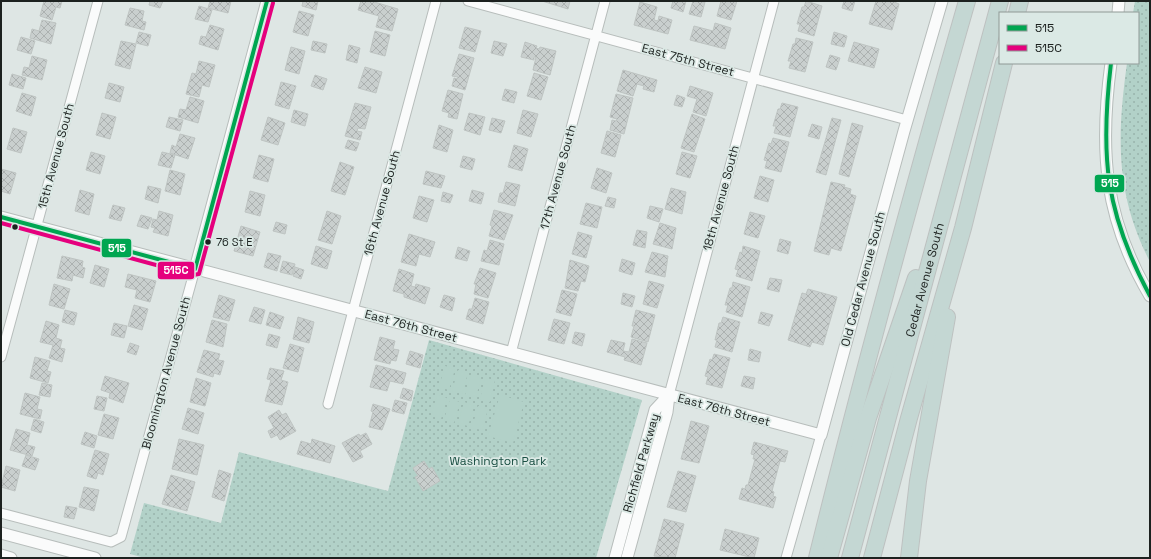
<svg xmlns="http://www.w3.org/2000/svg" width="1151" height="559" viewBox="0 0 1151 559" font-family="'Space Grotesk',sans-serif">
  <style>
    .grass { fill: url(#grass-dots) }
    .garden { fill: #b2d1c8 }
    .building { fill: url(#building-cross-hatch); stroke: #bec4c2 }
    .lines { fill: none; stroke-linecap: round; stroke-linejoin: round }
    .minor-casing { stroke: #b7bdbb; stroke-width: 11 }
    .tertiary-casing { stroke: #b7bdbb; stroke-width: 13 }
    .motorway-casing { stroke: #bdc1c0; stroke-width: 18 }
    .minor { stroke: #fafbfb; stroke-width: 9 }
    .tertiary { stroke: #fafbfb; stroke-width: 11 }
    .motorway { stroke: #c4d7d3; stroke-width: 16 }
    .bus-1-casing { stroke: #dbe9e5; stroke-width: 7 }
    .bus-2-casing { stroke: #dbe9e5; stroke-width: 7 }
    .bus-1 { stroke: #00a651; stroke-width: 4 }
    .bus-2 { stroke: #e5007d; stroke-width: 4 }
    .bus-dot { fill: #1c211f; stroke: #dbe9e5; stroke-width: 1.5 }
    .labels { text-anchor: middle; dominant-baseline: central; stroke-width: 3.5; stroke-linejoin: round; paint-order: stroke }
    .bus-label { font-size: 11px; fill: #1c211f; stroke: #dbe9e5; text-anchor: start }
    .street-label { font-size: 12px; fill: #1c211f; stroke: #dbe9e5 }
    .park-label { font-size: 12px; fill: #1a4f43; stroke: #dbe9e5 }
    .line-badge { stroke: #dbe9e5; stroke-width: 1.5 }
    .badge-label { font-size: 11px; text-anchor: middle; font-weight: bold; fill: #fff }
  </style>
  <defs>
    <pattern id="grass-dots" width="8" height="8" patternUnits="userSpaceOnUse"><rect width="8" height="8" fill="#b2d1c8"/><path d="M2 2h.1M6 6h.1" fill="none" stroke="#98b3ab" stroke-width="1.8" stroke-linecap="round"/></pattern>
    <pattern id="building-cross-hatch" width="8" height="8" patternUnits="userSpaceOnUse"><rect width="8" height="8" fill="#c9cfce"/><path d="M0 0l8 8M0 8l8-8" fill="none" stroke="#acb1b0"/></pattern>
  </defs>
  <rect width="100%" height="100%" fill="#dee6e4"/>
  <path class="grass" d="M1135,1H1150V262C1115,193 1117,137 1127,63H1138V13H1133Z
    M429,340L642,400L596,558H145L130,554L144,503L221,523L239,452L388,491Z"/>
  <path class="garden" d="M445,366L455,369L449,390L439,387Z
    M458,370L468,373L462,394L452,391Z
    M471,374L481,377L476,398L465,395Z
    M485,378L495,380L490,402L480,399Z
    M437,395L447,398L441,419L431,416Z
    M500,395L524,402L513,443L488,436Z
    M450,399L460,402L454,423L444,420Z
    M464,402L474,405L468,426L458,423Z
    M478,406L488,409L482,430L472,428Z"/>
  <path class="building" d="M44,1H62L60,8L56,7L52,20L40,16Z
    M150,1H163L160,8L149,5Z
    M210,1H231L228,13L208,8Z
    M303,1H318L316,10L302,6Z
    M361,1H371L398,9L392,31L376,27L379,16L358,10Z
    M542,1H570L568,9Z
    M673,1H686L683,12L671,8Z
    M693,1L705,2L701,17L689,14Z
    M721,1H737L731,20L717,16Z
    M806,1L822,6L814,36L798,31L800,24H797L802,7H804Z
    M844,1H855L852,11L842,8Z
    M876,1H892L899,4L892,30L869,24Z
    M640,2L657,7L654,20L658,21L659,16L672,20L668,34L634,25Z
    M199,6L212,10L208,22L195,19Z
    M130,8L144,11L142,21L146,22L144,30L125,25Z
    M299,11L314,15L308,36L293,32Z
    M42,20L56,23L51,44L30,38L32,29L39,31Z
    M715,23L731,28L725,49L690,40L694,26L713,31Z
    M210,25L224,29L218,50L199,44L201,36L206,37Z
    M465,27L481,31L475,52L459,48Z
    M375,31L390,35L385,56L370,52Z
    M139,32L151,35L148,46L136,43Z
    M834,32L847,36L844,47L831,44Z
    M21,37L35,41L31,54L17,50Z
    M796,38L813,42L805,72L789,68L791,61H788L793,44H795Z
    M121,41L136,44L130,69L115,65Z
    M313,41L327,44L325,53L311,50Z
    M494,41L507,44L503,56L491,53Z
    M525,42L537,46L536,48L539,49L540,47L556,51L550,75L533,70L536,57H534V60L521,57Z
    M854,42L879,49L874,68L848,61Z
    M349,45L360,48L357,63L346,60Z
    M291,47L305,51L299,74L285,70Z
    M459,54L474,58L465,90L452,86L454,78L457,79L458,77L452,76Z
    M830,55L840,58L836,70L826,67Z
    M32,56L47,60L42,80L22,75L24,67L29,68Z
    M199,61L215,65L209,87L202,85L199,97L186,94L192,73L196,74Z
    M365,67L382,72L376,93L358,88Z
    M623,70L657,80L654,92L643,89L644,86L637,84L633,96L617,91Z
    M534,73L548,77L541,100L527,96Z
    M12,74L26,78L23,89L9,85Z
    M315,75L327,79L323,90L311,86Z
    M281,82L296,86L289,109L275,105Z
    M109,83L124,87L120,102L105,98Z
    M690,86L713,93L706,116L693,112L697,99L687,96Z
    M505,89L517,92L514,103L502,100Z
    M448,90L463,94L457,119L448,117L449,113L442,111Z
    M22,93L36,97L31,116L16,111Z
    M616,94L633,98L624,134L610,130L612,120L616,121L617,119L610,117Z
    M677,95L685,98L682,107L674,105Z
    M190,97L204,101L198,123L178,117L180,109L186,110Z
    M355,103L371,107L365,129L358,128L357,131L362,132L360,140L345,136Z
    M782,103L798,107L790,137L774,133L776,126H773L778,109H780Z
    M294,110L308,114L305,126L291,122Z
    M523,110L538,114L531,137L517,133Z
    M102,113L116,117L110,139L96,135Z
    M469,113L485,117L480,135L464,130Z
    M692,114L705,119L694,152L681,148Z
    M169,117L183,120L180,131L166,127Z
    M268,117L285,123L278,145L261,140Z
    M492,118L505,121L501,133L489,130Z
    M832,118L841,120L826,175L816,172Z
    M852,123L863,126L849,177L839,174Z
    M812,124L822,127L819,139L808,136Z
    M439,125L453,130L447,152L433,148Z
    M13,128L27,132L21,153L7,149Z
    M607,131L621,135L615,157L601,153Z
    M180,134L195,138L188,159L170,153L172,145L176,147Z
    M773,138L789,142L781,172L765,168L767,161L764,160L769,143L771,144Z
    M348,140L359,143L356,151L345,148Z
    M514,145L528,149L522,171L508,167Z
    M91,152L105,156L100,174L86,170Z
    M162,152L175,155L171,168L158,165Z
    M682,152L697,156L690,178L676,174Z
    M259,155L274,159L268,182L253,178Z
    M463,156L475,159L472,170L460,167Z
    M340,162L354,167L345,195L331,191Z
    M597,168L612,173L606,193L591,188Z
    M1,169L16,173L10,194L1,191Z
    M170,170L185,174L180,195L165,191Z
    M426,171L445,176L441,188L423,184Z
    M760,176L774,180L768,202L754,198Z
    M506,182L520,185L515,206L498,202L500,193H503Z
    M831,182L845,185L844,187L851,189L850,194L856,196L841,251L831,248L829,255L814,251Z
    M148,186L161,189L158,203L145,199Z
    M671,188L686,192L682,214L665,209Z
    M80,190L94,194L89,215L75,211Z
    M472,190L484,193L481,204L469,201Z
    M250,191L265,195L260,216L245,212Z
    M443,192L453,195L450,203L441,201Z
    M419,196L434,200L427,222L413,218Z
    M608,197L616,199L614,208L605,206Z
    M586,203L602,207L597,228L580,224Z
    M113,205L125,208L121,221L109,218Z
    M650,206L663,209L659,222L647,218Z
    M494,210L513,215L504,240L489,236L492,226L490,225Z
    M159,211L173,215L168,236L153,232L155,228L151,227L153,219L157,220Z
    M327,211L341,216L332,244L318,240Z
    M750,212L765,216L758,238L744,234Z
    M141,215L152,218L148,229L137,226Z
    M276,222L287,225L285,234L273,231Z
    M660,223L676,228L672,249L653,244Z
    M241,226L260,232L253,256L234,251Z
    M637,230L647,232L645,248L633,245Z
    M578,232L592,236L586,258L572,254Z
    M409,234L435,242L430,257L419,254L416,266L401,262Z
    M780,239L791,242L788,254L777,251Z
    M490,240L504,244L499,265L481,261L484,250L487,251Z
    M316,246L332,251L327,269L311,264Z
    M743,246L760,251L752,281L736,276L738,270L735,269L740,252L742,253Z
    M458,247L470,251L467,261L455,258Z
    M652,252L668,256L665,277L645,272Z
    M268,253L281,256L277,271L264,267Z
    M62,256L83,261L82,267L85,268L83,278L73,275L72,281L57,278Z
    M622,259L635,263L632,275L619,271Z
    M570,260L589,266L585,282L581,281L578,291L565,288Z
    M283,261L295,264L292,275L280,272Z
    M95,265L109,269L104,287L90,283Z
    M295,267L304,270L301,279L293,276Z
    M480,268L496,273L488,298L474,294L476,284H474Z
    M399,269L414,274L411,286L415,287L416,284L430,288L425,304L404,297V294L393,291Z
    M128,274L156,281L150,302L135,298L137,290L125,287Z
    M770,278L782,280L779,292L767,289Z
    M649,281L664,285L657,308L643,304Z
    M733,282L750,287L742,317L726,312L728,305H725L730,288H732Z
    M54,284L70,289L64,309L49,305Z
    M808,289L837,297L823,345L812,342L810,347L788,340L802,293L806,294Z
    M562,290L577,294L571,316L556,312Z
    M623,293L635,296L632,307L621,304Z
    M219,295L235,300L229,321L213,317Z
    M444,295L455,298L452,311L440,307Z
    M475,298L489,302L483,324L466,319L469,309H472Z
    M134,305L148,309L142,330L128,326Z
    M254,307L265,310L261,324L249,321Z
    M65,310L77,313L74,325L62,322Z
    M636,310L655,315L648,342L631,337L634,326H632Z
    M270,312L284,317L280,329L266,325Z
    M761,312L773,315L769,326L758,323Z
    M298,317L314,322L309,343L293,339Z
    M723,317L740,322L732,352L715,347L717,340H715L719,323H721Z
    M554,319L570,323L564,344L548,340Z
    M212,320L227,324L223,347L206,342Z
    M46,321L59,325L56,338L62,340L60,348L65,349L62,362L49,358L53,345L40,342Z
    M114,323L127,326L124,338L111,335Z
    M575,332L585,334L582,346L572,343Z
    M269,334L280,337L277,348L266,345Z
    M380,337L395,341L393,349L399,350L396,361L391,360L390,364L374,360Z
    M632,339L647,343L641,365L624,360L625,357L607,352L611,340L625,343L623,351L629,352Z
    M130,343L139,346L136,355L127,352Z
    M290,344L304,348L298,372L283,368Z
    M750,349L761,352L759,362L748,360Z
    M204,350L220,354L218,360L224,361L220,375L214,373L213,377L197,372Z
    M410,351L423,355L420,368L406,364Z
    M714,354L730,358L722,388L706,384L708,377L705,376L710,359L712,360Z
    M35,357L50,361L47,371L51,372L48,383L30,378Z
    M376,365L406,373L403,384L390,381L387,391L370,387Z
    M270,368L284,371L281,380L288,382L282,405L265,401L271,380L267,379Z
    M105,376L129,383L123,403L109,398L110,393L101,390Z
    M744,376L755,378L753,389L741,386Z
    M196,378L211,383L205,406L190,402Z
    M42,383L52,385L50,397L39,395Z
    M403,388L413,391L411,401L400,398Z
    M25,393L40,397L37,409L42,410L40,419L20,414Z
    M97,396L107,398L104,411L94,409Z
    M395,400L407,403L404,414L392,411Z
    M373,404L390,409L382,430L369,427L373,412L371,411Z
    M188,408L204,413L198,434L182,429Z
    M279,410L282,415L286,413L296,431L280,440L277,435L271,438L268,431L274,428L268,417Z
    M104,414L119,418L113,439L98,435Z
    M34,419L44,422L41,433L31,430Z
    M691,421L709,426L699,463L681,459Z
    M16,429L30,433L27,445L35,447L32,456L10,450Z
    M85,432L97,436L94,448L81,444Z
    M366,433L372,444L360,451L363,457L353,462L342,443L359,434L360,436Z
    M179,439L204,445L197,475L172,469Z
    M312,439L335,446L330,463L297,454L301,441L311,444Z
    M754,442L788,451L785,462L780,461L772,491L774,492L773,496L776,497L773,508L739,499L742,488L745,489L746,485H748L755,459H753L754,455L751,454Z
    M95,450L109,454L103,475L98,473L96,479L87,476Z
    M26,455L39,459L35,470L22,466Z
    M424,461L429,469L432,467L440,481L423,491L415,477L418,476L413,468Z
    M6,466L20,470L15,491L1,487Z
    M219,470L231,474L224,501L212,497Z
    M678,471L696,476L686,512L667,507Z
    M171,475L195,482L187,511L162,504Z
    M84,487L99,490L94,511L79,507Z
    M66,506L77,508L74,519L64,517Z
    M664,519L684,524L675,558L654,556Z
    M725,529L759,538L754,558L720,550Z"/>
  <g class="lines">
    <g class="minor-casing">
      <path id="minor" d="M468,1L907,120
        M511,353L605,1
        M1,357L98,1
        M669,395L774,1
        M328,404L436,1
        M1,513L111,542L121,537L195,269
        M786,558L821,435"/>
    </g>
    <g class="tertiary-casing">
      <path id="tertiary" d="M1118,13L1119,1
        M1111,63C1099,151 1104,218 1150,296
        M1,217L821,435L904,131L942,1
        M195,269L267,1
        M1,533L95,558
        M1,555L11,558
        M615,558L655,410L669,395
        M627,558L667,412L669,395"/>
    </g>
    <g class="motorway-casing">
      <g id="motorway">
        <path d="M1017,13L1020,1"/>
        <path d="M817,558C863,371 914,186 967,1"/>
        <path d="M829,558L868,418L916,278"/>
        <path id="s1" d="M850,558L1000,1"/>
        <path d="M872,558L909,418L963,228L1004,63"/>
        <path d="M909,558L918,481L947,317"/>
      </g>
    </g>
    <use href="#minor" class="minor"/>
    <use href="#tertiary" class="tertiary"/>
    <use href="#motorway" class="motorway"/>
    <g class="bus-1-casing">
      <path id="bus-1" d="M1111,63C1100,156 1105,212 1150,296
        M1,217L195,269L267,1"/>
    </g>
    <g class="bus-2-casing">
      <path id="bus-2" d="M1,223L193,275L199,274L273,3"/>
    </g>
    <use href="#bus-1" class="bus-1"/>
    <use href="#bus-2" class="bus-2"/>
  </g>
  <g class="bus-dot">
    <circle cx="15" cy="227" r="3.5"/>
    <circle cx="208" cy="242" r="3.5"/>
  </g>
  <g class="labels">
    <g class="bus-label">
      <text x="216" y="242">76 St E</text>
    </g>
    <g class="street-label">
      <text transform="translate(688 60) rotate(15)">East 75th Street</text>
      <text transform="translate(56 156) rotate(-75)">15th Avenue South</text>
      <text transform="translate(558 177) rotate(-75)">17th Avenue South</text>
      <text transform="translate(721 198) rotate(-75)">18th Avenue South</text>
      <text transform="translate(382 203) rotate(-75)">16th Avenue South</text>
      <text transform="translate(863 279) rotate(-75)">Old Cedar Avenue South</text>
      <text stroke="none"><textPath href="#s1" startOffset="288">Cedar Avenue South</textPath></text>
      <text transform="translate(411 326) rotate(15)">East 76th Street</text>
      <text transform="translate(166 373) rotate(-75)">Bloomington Avenue South</text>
      <text transform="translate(724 410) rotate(15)">East 76th Street</text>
      <text transform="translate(641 463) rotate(-74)">Richfield Parkway</text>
    </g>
    <g class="park-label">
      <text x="498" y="461">Washington Park</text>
    </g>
  </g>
  <g class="line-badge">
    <rect x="1094" y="174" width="31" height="19" rx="4" fill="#00a651"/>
    <rect x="101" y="238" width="31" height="20" rx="4" fill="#00a651"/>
    <rect x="157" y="261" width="38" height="19" rx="4" fill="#e5007d"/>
  </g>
  <g class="badge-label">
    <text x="1110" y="187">515</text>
    <text x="117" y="252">515</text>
    <text x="176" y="274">515C</text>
  </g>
  <rect width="1151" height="559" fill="none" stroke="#1c211f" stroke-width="4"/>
  <rect x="999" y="12" width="140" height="52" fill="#dbe9e5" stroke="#8f9996"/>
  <rect x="1007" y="25" width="20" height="6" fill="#00a651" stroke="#8f9996"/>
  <text x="1035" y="32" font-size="12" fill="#1c211f">515</text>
  <rect x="1007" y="45" width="20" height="6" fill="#e5007d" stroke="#8f9996"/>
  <text x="1035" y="52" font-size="12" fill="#1c211f">515C</text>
</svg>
